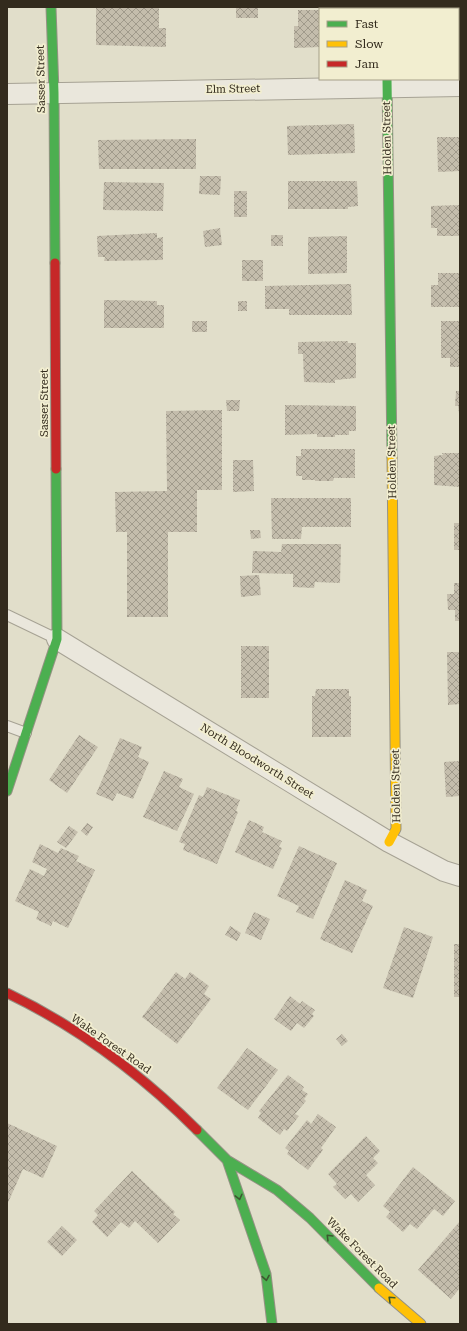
<svg xmlns="http://www.w3.org/2000/svg" width="467" height="1331" viewBox="0 0 467 1331" font-family="'Roboto Serif',serif">
  <style>
    .building { fill: url(#building-cross-hatch) }
    .lines { fill: none; stroke-linecap: round; stroke-linejoin: round }
    .lane-casing { stroke: #a6a294; stroke-width: 12 }
    .street-casing { stroke: #a6a294; stroke-width: 22 }
    .fast-casing { stroke: #959284; stroke-width: 11 }
    .slow-casing { stroke: #959284; stroke-width: 11 }
    .jam-casing { stroke: #959284; stroke-width: 11 }
    .lane { stroke: #eae7dc; stroke-width: 10 }
    .street { stroke: #eae7dc; stroke-width: 20 }
    .fast { stroke: #4caf50; stroke-width: 9 }
    .slow { stroke: #ffc107; stroke-width: 9 }
    .jam { stroke: #c62828; stroke-width: 9 }
    .oneway { stroke: #3c592f }
    .labels { text-anchor: middle; dominant-baseline: central; stroke-width: 3.5; stroke-linejoin: round; paint-order: stroke }
    .street-label { font-size: 11px; fill: #332b1d; stroke: #f2eed0 }
  </style>
  <defs>
    <pattern id="building-cross-hatch" width="8" height="8" patternUnits="userSpaceOnUse"><rect width="8" height="8" fill="#c4bdac"/><path d="M0 0l8 8M0 8l8-8" fill="none" stroke="#a09a8b"/></pattern>
  </defs>
  <rect width="100%" height="100%" fill="#e1deca"/>
  <path class="building" d="M96,7H159V28H166V47L96,45Z
    M236,7H258V18H236Z
    M429,7H460V41H458V9H419Z
    M298,10H320V47L294,48V26H298Z
    M354,124L355,153L288,155L287,126Z
    M437,137H460V171L438,172Z
    M196,139V169H99L98,140Z
    M200,176H221L220,195L199,194Z
    M288,181H357L358,206L348,207V209H288Z
    M104,182L164,183L163,211L103,210Z
    M234,191H247V217H234Z
    M460,205V236H437V228H431V206Z
    M220,228L222,245L205,247L203,231Z
    M157,233V238L163,237V260L104,261L105,257H98L97,236Z
    M271,235H283V246H271Z
    M347,236V273L308,274V237Z
    M242,260H263V281H242Z
    M438,273H460V307H431V285H438Z
    M351,284L352,315H289V309H265V286Z
    M104,300L157,301V305H164V328H104Z
    M238,301H247V311H238Z
    M192,321H207V332H192Z
    M441,321H460V367H450V358H441Z
    M348,341V343H356V378L335,380V383L304,382L303,354H298V342Z
    M456,391H460V421L458,406H455Z
    M226,400H240L239,411H227Z
    M285,405L356,406V431H349V435H335V437H317V434L285,435Z
    M222,410V490H197V532H168V617H127V532H116L115,492L167,491L166,411Z
    M301,449H355V478H334L333,481H315V480H302V476H296V456H301Z
    M442,453H460V487L434,485V456L443,455Z
    M233,460H253L254,491L233,492Z
    M271,498H351V527H302L301,539H272Z
    M454,523H460V550H454Z
    M250,530H260L261,538L251,539Z
    M282,544H341L340,583L315,582L314,588L293,587V574L252,573L253,551L281,552Z
    M259,575L261,595L241,597L240,576Z
    M454,583H460V621H455V610H448L447,594H454Z
    M241,646H269V698H241Z
    M447,652H460V704L448,705Z
    M316,689H349V696H351V737H312V696H315Z
    M79,735L98,747L67,793L49,780Z
    M120,738L142,747L138,757L149,762L133,799L117,793L113,801L96,794Z
    M460,761V796L446,797L444,762Z
    M164,771L183,779L179,787L194,794L177,831L143,817Z
    M207,787L240,800L236,811L238,812L217,864L183,850L185,844L179,842L199,795L203,797Z
    M249,820L264,827L262,832L282,841L279,847L282,848L273,869L235,852Z
    M87,823L93,827L87,836L81,831Z
    M69,826L78,832L66,848L57,842Z
    M40,844L58,853L61,848L79,856L76,861L95,870L68,928L53,921L51,926L36,919L39,912L15,901L30,869L44,876L47,869L32,862Z
    M299,846L337,863L313,919L296,912L299,906L277,896Z
    M345,880L367,890L362,901L373,906L352,953L320,939Z
    M254,912L270,919L261,940L245,933Z
    M230,926L241,933L237,941L225,935Z
    M404,927L433,937L413,998L383,988Z
    M454,944H460V997H454Z
    M176,972L185,979L190,972L209,986L204,994L211,999L177,1044L142,1017Z
    M290,996L300,1004L302,1001L315,1010L312,1014L314,1016L304,1028L297,1023L291,1031L274,1019Z
    M342,1034L348,1041L342,1046L336,1039Z
    M247,1048L278,1070L248,1110L217,1088Z
    M288,1075L304,1087L302,1090L308,1094L304,1099L306,1101L295,1114L299,1116L287,1131L284,1129L280,1135L258,1118L261,1113L259,1111Z
    M318,1114L336,1127L321,1148L323,1150L308,1170L287,1154L289,1151L285,1148L307,1120L311,1124Z
    M7,1123L57,1146L43,1178L23,1169L7,1205Z
    M366,1136L380,1151L373,1158L378,1163L366,1175L375,1185L358,1202L351,1194L345,1199L333,1187L337,1184L328,1174Z
    M413,1167L455,1201L443,1216L434,1209L417,1229L410,1224L403,1232L386,1217L390,1212L383,1206Z
    M132,1171L175,1212L173,1214L180,1220L158,1243L135,1221L129,1228L121,1222L107,1237L92,1222L98,1215L94,1211Z
    M460,1221V1288L451,1299L418,1270Z
    M62,1226L77,1240L62,1256L47,1242Z"/>
  <g class="lines">
    <g class="lane-casing">
      <path id="lane" d="M7,615L57,639
        M7,726L26,733"/>
    </g>
    <g class="street-casing">
      <path id="street" d="M386,7V9
        M7,94L460,86
        M57,639L389,842L444,871L460,876"/>
    </g>
    <g class="fast-casing">
      <path id="fast" d="M51,7L54,93L55,263
        M387,79L392,457
        M7,791L57,639L56,469
        M197,1130L227,1160L277,1190L310,1218L379,1288
        M227,1160L266,1274L272,1324"/>
    </g>
    <g class="slow-casing">
      <path id="slow" d="M389,842L396,829L392,457
        M379,1288L421,1324"/>
    </g>
    <g class="jam-casing">
      <path id="jam" d="M55,263L56,469
        M7,993C78,1027 142,1075 197,1130"/>
    </g>
    <use href="#lane" class="lane"/>
    <use href="#street" class="street"/>
    <use href="#fast" class="fast"/>
    <use href="#slow" class="slow"/>
    <use href="#jam" class="jam"/>
  </g>
  <defs><path id="oneway-chevron" d="M-2-3.5L2.5 0L-2 3.5" fill="none" stroke-width="1.6" stroke-linecap="round" stroke-linejoin="round"/></defs>
  <g class="oneway">
    <use href="#oneway-chevron" transform="translate(239 1197) rotate(76)"/>
    <use href="#oneway-chevron" transform="translate(329 1237) rotate(-135)"/>
    <use href="#oneway-chevron" transform="translate(266 1278) rotate(80)"/>
    <use href="#oneway-chevron" transform="translate(391 1299) rotate(-137)"/>
  </g>
  <g class="labels">
    <g class="street-label">
      <text transform="translate(41 79) rotate(-91)">Sasser Street</text>
      <text transform="translate(233 89) rotate(-1)">Elm Street</text>
      <text transform="translate(387 138) rotate(-91)">Holden Street</text>
      <text transform="translate(44 403) rotate(-90)">Sasser Street</text>
      <text transform="translate(392 462) rotate(-91)">Holden Street</text>
      <text transform="translate(257 761) rotate(32)">North Bloodworth Street</text>
      <text transform="translate(396 786) rotate(-91)">Holden Street</text>
      <text transform="translate(111 1044) rotate(35)">Wake Forest Road</text>
      <text transform="translate(362 1253) rotate(45)">Wake Forest Road</text>
    </g>
  </g>
  <rect width="467" height="1331" fill="none" stroke="#332b1d" stroke-width="16"/>
  <rect x="319" y="8" width="140" height="72" fill="#f2eed0" stroke="#a6a088"/>
  <rect x="327" y="21" width="20" height="6" fill="#4caf50" stroke="#a6a088"/>
  <text x="355" y="28" font-size="12" fill="#332b1d">Fast</text>
  <rect x="327" y="41" width="20" height="6" fill="#ffc107" stroke="#a6a088"/>
  <text x="355" y="48" font-size="12" fill="#332b1d">Slow</text>
  <rect x="327" y="61" width="20" height="6" fill="#c62828" stroke="#a6a088"/>
  <text x="355" y="68" font-size="12" fill="#332b1d">Jam</text>
</svg>
